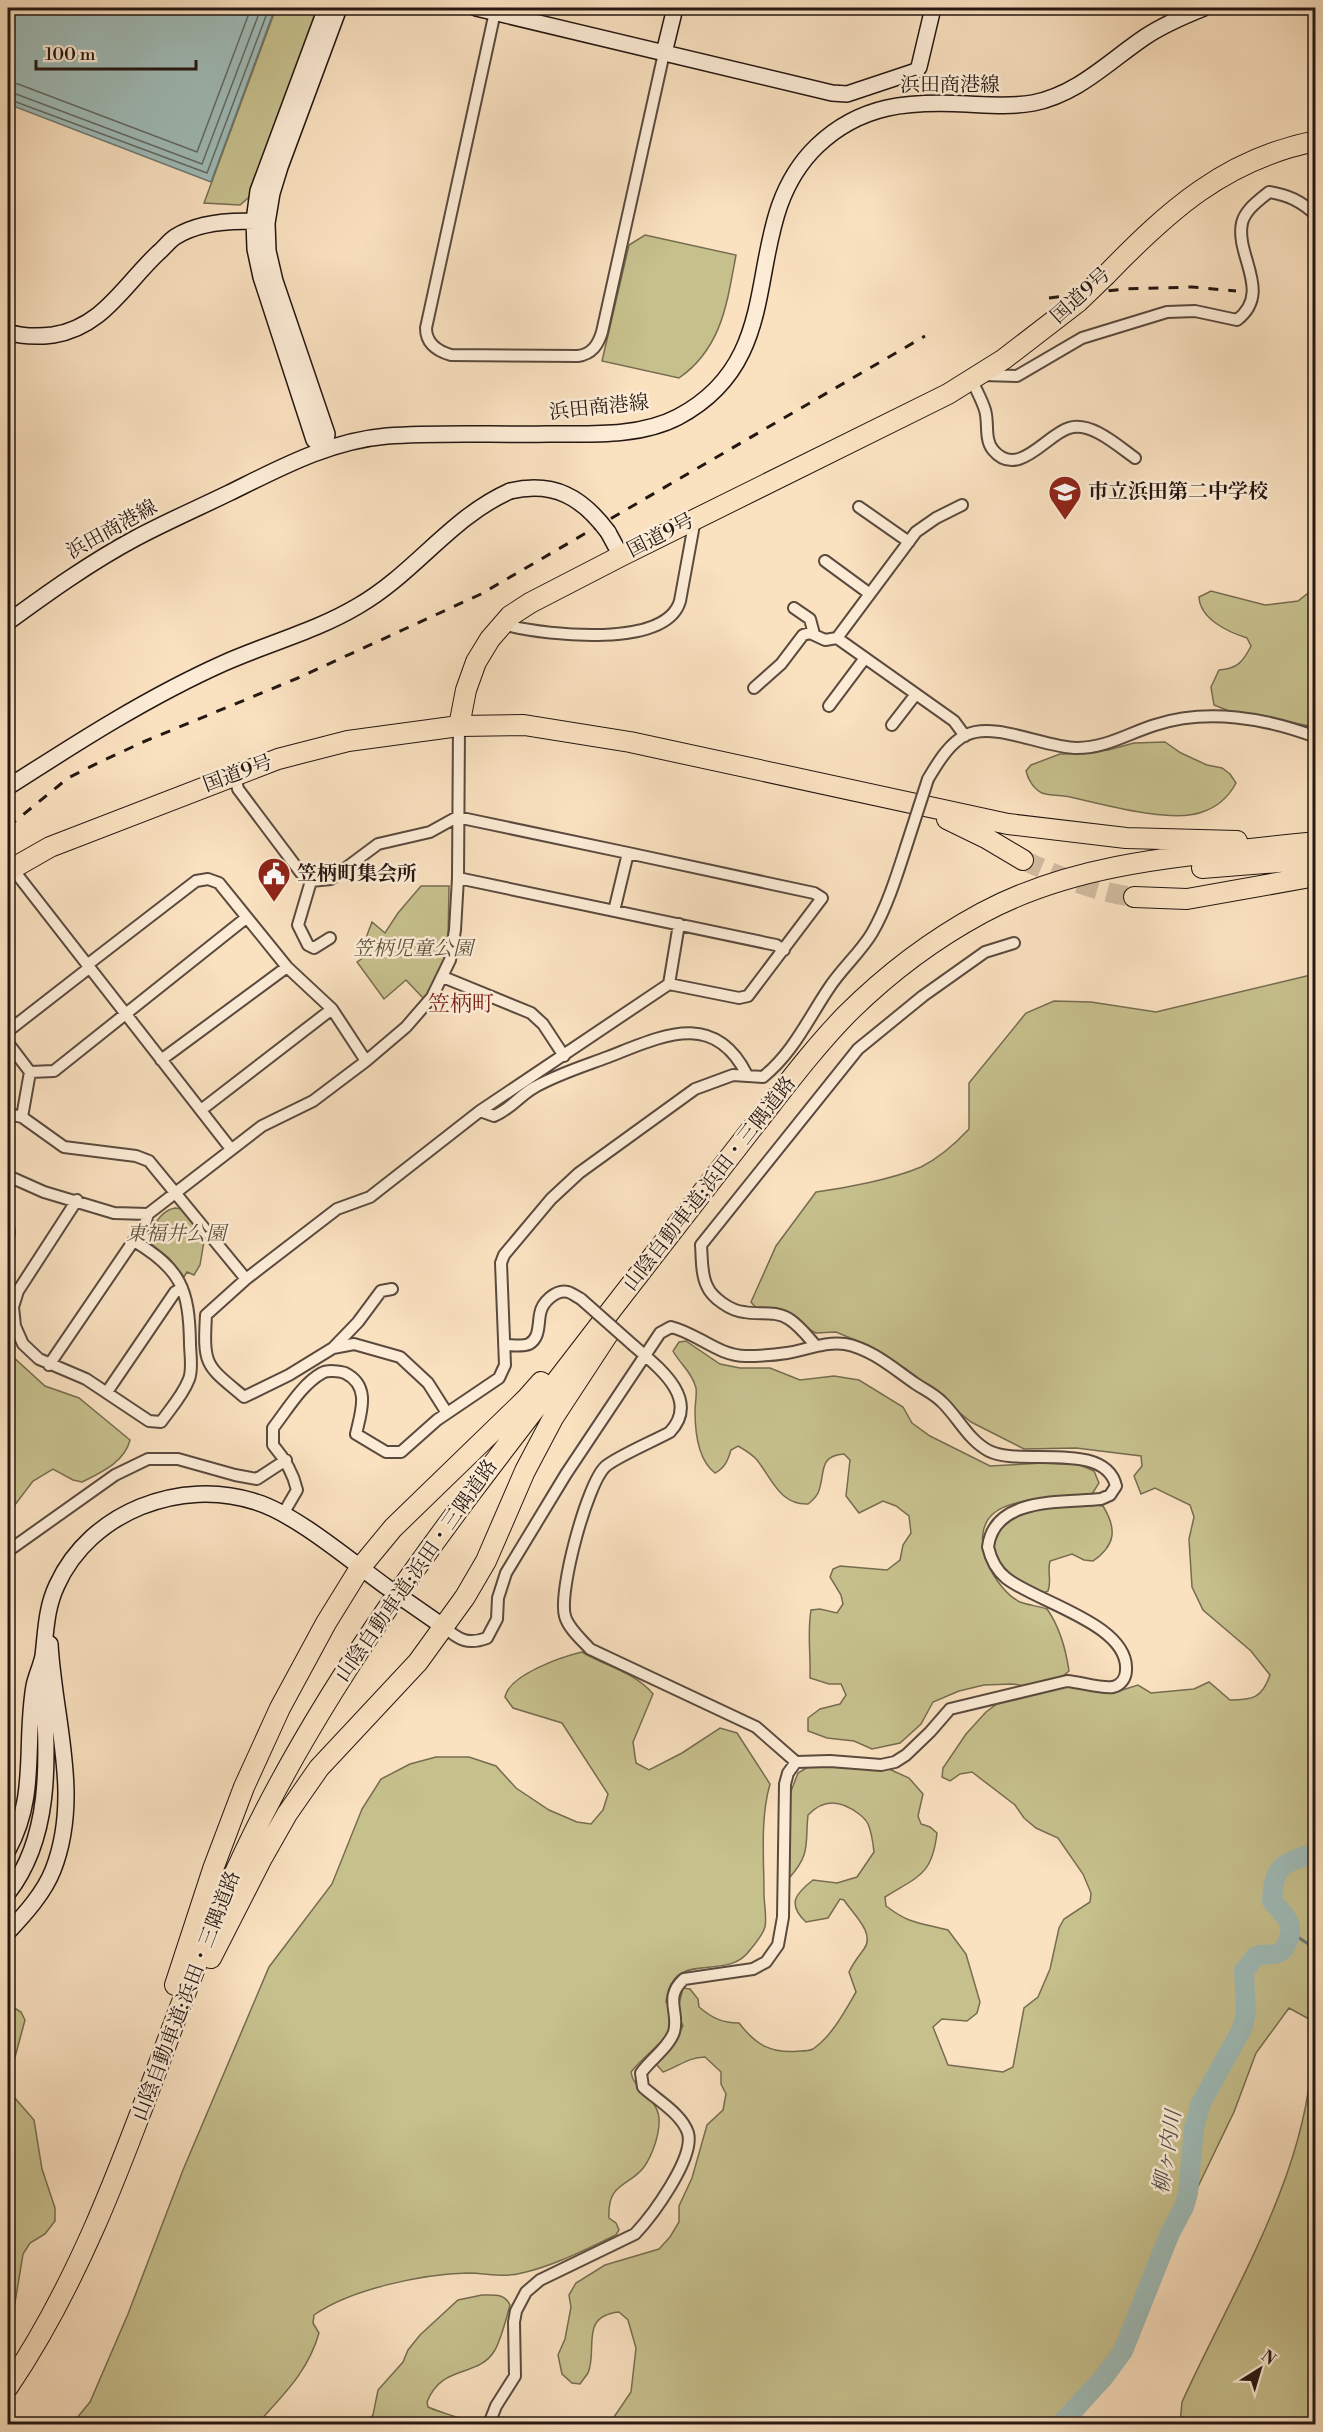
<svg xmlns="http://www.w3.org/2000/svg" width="1323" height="2432" viewBox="0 0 1323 2432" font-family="'Libre Bodoni','Noto Serif JP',serif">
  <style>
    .green { fill: #c6c08d; stroke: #766c50; stroke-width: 1.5 }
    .water { fill: #9fbcb8; stroke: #6e7a76; stroke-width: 1.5 }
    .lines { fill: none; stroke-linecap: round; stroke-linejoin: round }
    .shore { stroke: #626a65; stroke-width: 1.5 }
    .stream { stroke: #6e7a76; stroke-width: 3 }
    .river { stroke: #9fbcb8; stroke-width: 20 }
    .highway-tunnel { stroke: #cfb99d; stroke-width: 20; stroke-dasharray: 20 10; stroke-linecap: butt }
    .street-casing { stroke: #5a4a3e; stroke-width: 14 }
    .secondary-casing { stroke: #251712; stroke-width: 18 }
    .highway-casing { stroke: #251712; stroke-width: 22 }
    .street { stroke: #fcecd6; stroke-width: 10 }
    .secondary { stroke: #fcecd6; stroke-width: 15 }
    .highway { stroke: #fae1c0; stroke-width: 20 }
    .rail { stroke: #251712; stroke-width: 3; stroke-dasharray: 10 10; stroke-linecap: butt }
    .street-bridge-casing { stroke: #5a4a3e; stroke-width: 14; stroke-linecap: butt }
    .secondary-bridge-casing { stroke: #251712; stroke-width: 18; stroke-linecap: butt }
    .highway-bridge-casing { stroke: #251712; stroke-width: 22; stroke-linecap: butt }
    .street-bridge { stroke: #fcecd6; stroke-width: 10 }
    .secondary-bridge { stroke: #fcecd6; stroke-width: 15 }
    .highway-bridge { stroke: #fae1c0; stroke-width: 20 }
    .labels { text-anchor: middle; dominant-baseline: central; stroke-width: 5; stroke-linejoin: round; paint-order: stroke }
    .street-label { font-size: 20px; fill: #251712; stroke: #fcecd6 }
    .poi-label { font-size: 20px; font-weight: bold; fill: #251712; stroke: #fcecd6; text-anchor: start }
    .park-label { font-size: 20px; font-style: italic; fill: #5d523d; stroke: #fcecd6 }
    .water-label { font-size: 21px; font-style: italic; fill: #50514c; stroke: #fcecd6 }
    .quarter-label { font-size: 22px; fill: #7a1f14; stroke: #fcecd6 }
  </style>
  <rect width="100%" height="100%" fill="#fae1c0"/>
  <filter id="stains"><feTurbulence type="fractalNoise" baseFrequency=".00333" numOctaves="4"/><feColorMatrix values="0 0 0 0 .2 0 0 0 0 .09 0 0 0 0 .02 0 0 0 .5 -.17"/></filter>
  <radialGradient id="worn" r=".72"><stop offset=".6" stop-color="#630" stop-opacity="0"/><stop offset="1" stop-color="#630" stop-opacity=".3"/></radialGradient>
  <path class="green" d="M276,8H323L255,192L240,205L204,203Z
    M645,235L736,255C727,303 722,348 679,378L602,361L629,245Z
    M1315,565V727L1229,711L1214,705L1211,687L1219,670C1237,669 1243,662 1251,646L1247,638C1228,632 1200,619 1199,597L1211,591L1265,605L1298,601L1312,590V566Z
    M1165,742L1181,753L1207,765L1222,768L1230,774L1236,783C1228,798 1218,807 1202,812C1171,824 1103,804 1070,797C1061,795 1050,796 1042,793C1034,789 1028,780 1026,771L1031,765L1060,754H1074L1108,750L1134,743Z
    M421,886H449L448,943L443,964L424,999L406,980L384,999L357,962L369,954L367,935L372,922L385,933L398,913Z
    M1315,974V2424H1180L1182,2402C1234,2287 1323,2149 1311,2020L1289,2008L1256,2053L1234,2112L1180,2224L1098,2380L1071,2424H614V2417L631,2392L636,2348L628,2320L619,2312C579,2316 598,2349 588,2373C586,2376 582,2381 580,2384L572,2383L562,2374L558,2355L565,2339L571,2307L569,2295L576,2283L605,2265L659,2249L670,2237L679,2222V2206L692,2178L707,2125L723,2110L726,2094L721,2084V2072L705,2057C688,2057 678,2067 663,2072L656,2064L674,2042L683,2026L677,2012L683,1988L690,1989L698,1999L699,2007C712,2018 722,2023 739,2023C756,2045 771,2054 800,2051C804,2051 809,2051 813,2049C832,2036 845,2011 856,1992L849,1972C853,1963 858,1957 864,1949C876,1933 852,1913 844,1900L840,1899L828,1918L806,1922C787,1904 795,1894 813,1880L837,1883L857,1877L874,1852C873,1843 872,1833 868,1824C866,1820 863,1817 859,1814C841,1800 824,1798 808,1815C805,1844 811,1853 790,1877L788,1874V1799L798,1773L811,1765L887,1768L909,1778L923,1794L918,1816L921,1824L930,1827L937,1833C932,1876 918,1876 885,1897L886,1906C911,1925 919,1922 948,1930L966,1954L980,2002L977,2013L967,2021L942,2019L933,2027L948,2065L1003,2072L1013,2067L1024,2008L1038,1997L1050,1969L1059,1928L1064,1919L1090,1902L1091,1893L1083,1874L1058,1838L1036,1828L1024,1818L1015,1805L972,1772L960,1774L950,1781L942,1777L943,1768L966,1734L986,1712L1005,1698L1066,1686L1116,1692L1138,1685L1151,1693L1194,1689L1209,1682L1230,1700C1253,1700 1262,1698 1270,1675L1251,1651L1203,1610L1192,1587L1189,1539L1194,1517L1190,1505L1155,1488L1141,1494L1134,1476L1142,1466L1141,1456L1076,1448L1024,1449L971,1422L906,1369L867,1345L836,1332L816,1333L768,1308L757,1309L751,1302L776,1246L816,1192C846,1188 893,1179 921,1167C939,1158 955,1144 969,1129V1083L1026,1013L1054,1001L1091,1002L1156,1012Z
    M175,1208L183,1209L205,1235L200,1265L194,1275L187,1272L184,1277L169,1258L146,1240C154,1227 159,1211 175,1208Z
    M686,1341L720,1364L740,1368H770L800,1380L834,1376L859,1380L903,1407L912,1423L930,1436L990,1466L1043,1463L1080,1465L1094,1471L1099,1483L1092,1494C1066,1498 1014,1496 994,1513C966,1536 995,1590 1020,1602C1028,1605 1038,1606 1047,1609C1059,1626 1066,1650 1069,1671L1062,1677L1026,1686L1012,1684L984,1685L959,1691L933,1702L921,1724L900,1743L872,1749L854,1741L827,1738L808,1731V1718L820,1709L840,1704L846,1695L841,1684H829L810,1678C811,1654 807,1634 811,1610L820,1609L837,1613L843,1604L841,1595L830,1577L833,1569L840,1566L887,1570L900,1560L903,1545L911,1533L909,1516L896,1506L883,1501L859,1513L846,1496L850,1460L844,1454C817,1456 826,1474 818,1493C816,1497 812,1501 808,1504C780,1505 772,1479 757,1460C752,1454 745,1450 738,1446L731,1450C728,1460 725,1468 715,1473C698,1460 695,1432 695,1411C695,1404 697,1395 696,1388C692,1372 680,1364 673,1351L679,1342Z
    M8,1355L13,1357L45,1386L79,1398L130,1440C125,1462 100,1473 82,1482L73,1480L53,1469L33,1481L8,1514Z
    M1096,1505L1103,1506C1117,1529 1116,1545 1093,1561L1084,1560L1072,1554L1050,1561C1047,1572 1052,1581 1048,1591L1042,1594L1002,1572L992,1549C995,1543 996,1532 1000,1526C1015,1503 1072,1506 1096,1505Z
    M582,1652C605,1666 635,1672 653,1694L633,1742L636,1763L649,1770L682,1753L720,1728L737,1733L770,1784C760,1819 764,1858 764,1894C764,1904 767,1917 765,1927C763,1934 755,1944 750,1950C726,1984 673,1946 666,2002L672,2010L673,2029C660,2045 644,2056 631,2072C633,2090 657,2097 659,2118C660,2133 653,2154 644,2167C629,2187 607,2182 609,2218L616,2223L619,2230L616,2235C586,2249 554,2266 522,2273C503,2278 487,2273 468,2273C423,2274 351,2289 314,2315L313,2323L319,2333C308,2372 283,2395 257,2424H222L213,2418L202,2424H72L90,2402L128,2314L183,2170L269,1967L332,1884L362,1809L381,1779L410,1764L436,1757H469L496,1766L516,1788L549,1810L577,1822L591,1824L603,1810L608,1794L562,1723L513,1708L505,1697C509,1675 561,1657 582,1652Z
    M8,2004L21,2012L25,2020L8,2083Z
    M8,2090L34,2120L42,2169L55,2208V2221L45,2234L30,2243L23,2254L13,2315L8,2329Z
    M482,2295C493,2295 505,2293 510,2305C506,2319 502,2337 495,2350C478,2379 442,2363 427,2402L428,2407C443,2414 459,2416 473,2424H365L373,2415L378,2390L403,2362L408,2350L420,2335L458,2300Z"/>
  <path class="water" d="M8,8H275L211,182L8,104Z"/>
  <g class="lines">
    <path class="shore" d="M8,82L18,84L197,152L251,8
      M8,91L202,164L261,8
      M8,99L207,173L269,8"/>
    <path class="stream" d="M1290,1932L1316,1949"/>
    <path class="river" d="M1061,2424L1103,2378L1123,2351L1170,2233L1184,2207L1188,2193L1194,2128L1201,2103L1242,2029L1246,2013L1244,1971L1256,1956C1263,1954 1269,1955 1275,1954C1280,1953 1284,1950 1286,1945C1297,1926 1285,1915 1272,1901C1274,1865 1282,1864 1314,1853L1316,1851"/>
    <path class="highway-tunnel" d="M1023,860C1058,876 1095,892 1134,897"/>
    <g class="street-casing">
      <path id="street" d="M495,12L426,328C426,343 437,351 451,355L578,356C592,354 598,345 602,332L664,53
        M983,375L1017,376L1082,338L1167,312L1195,311L1237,320C1273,292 1235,256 1242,223C1245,210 1259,200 1269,192C1288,195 1301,201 1316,215
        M972,380C976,390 982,400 985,410C989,423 984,439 993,450C1018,480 1047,434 1069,428C1091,421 1118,446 1135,458
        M859,507L909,542
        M825,561L870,594
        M794,608L810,619L814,634
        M510,626C547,635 666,649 680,601L695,519
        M837,638L954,721L965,736
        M754,688L781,664L803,635L810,633L825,640L837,638L916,532L936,518L962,505
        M829,706L865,658
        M892,725L916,694
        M235,775L238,789L301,873L311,881L331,879L378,844L430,832L457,817L628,853
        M928,779C937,764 949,743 966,735C995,721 1045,748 1077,748C1106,748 1129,733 1155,725C1207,708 1266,718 1316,737
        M12,868L231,1149
        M458,878L776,945L784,950
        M311,881L298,925L308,945L314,948L330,938
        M614,911L628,853L814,893L822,898L748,996L739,998L669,984
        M87,965L196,881L208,879L219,883L287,967L332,1009L366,1061
        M443,977L531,1013L543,1024L564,1056
        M8,1031L89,968
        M8,1043L30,1072L22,1117
        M161,1060L287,967
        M30,1072L54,1071L246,918
        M201,1110L332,1009
        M480,1111L494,1116C511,1109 520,1095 535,1087C558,1074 584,1066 608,1057C662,1036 714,1009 747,1075
        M8,1114L22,1117L64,1147L136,1156L149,1161L246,1279L337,1209L370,1197L480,1111L669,984L679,924
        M8,1176L44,1192L114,1213L148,1214L262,1126L313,1101L366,1061L406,1027L432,997L450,960L455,930L458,878L459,726
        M77,1200L18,1291L13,1307L15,1326L23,1344L39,1359L86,1379L149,1421L161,1422C171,1408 183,1395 189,1379C193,1369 190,1354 190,1343C189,1289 181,1269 134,1241
        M8,1227L9,1232L8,1238
        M246,1279L206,1315C203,1367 206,1365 244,1397L289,1375L333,1348L354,1344L400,1357L428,1383L447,1413
        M505,1345C512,1345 522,1347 529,1344C540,1338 538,1324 540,1314C542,1302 556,1289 568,1292C572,1293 577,1297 581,1299
        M816,1346C808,1337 800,1326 789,1319C775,1310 759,1315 744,1312C731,1311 712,1298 707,1286C701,1274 702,1257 701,1245L858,1049L923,996L985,952L1014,943
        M333,1348L358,1322L381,1291L392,1289
        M49,1365L145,1224L148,1214
        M107,1392L175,1292L182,1288
        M283,1514L297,1490C293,1472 285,1459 273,1445V1428C287,1410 302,1384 322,1373C327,1370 340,1371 345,1373C371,1386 361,1412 356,1434L386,1452H401L437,1420L499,1378L505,1365L501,1263L504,1255L551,1199L579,1173L695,1089L733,1075L763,1077C793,1053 808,1019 829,988C842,968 860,953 872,933C887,907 897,875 906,847
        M8,1551L115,1475L148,1459H178L235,1475L257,1479L286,1460
        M444,1627C459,1640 468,1645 487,1638L497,1619L498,1598L506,1573L566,1474L660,1333L671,1327C697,1333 718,1356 746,1356C759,1356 774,1355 787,1353C806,1350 826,1341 845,1344C872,1349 894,1369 916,1384C925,1390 934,1394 942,1402C958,1417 968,1440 989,1451C1021,1467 1105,1440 1116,1486L1110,1495L1101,1499C1063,1503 994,1496 988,1547C991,1560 996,1570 1006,1578C1036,1602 1129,1624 1126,1670C1126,1678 1121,1685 1113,1687C1102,1689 1080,1682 1067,1681L950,1709L930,1732L906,1755L895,1762L881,1765L830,1761L796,1762L756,1727L590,1649C582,1640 568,1628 565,1616C558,1592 587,1484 605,1467C614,1458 656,1440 670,1432C701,1399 658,1367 634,1346
        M489,2424L496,2406L515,2376L514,2322L516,2311L526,2292L540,2280L635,2234C652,2216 695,2158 688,2133C682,2114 657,2100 643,2087L641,2073C650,2060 669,2047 674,2032C680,2012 663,1998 684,1979L753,1969L766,1962L778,1945L783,1917L785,1784L788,1773L796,1762"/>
    </g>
    <g class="secondary-casing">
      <path id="secondary" d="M326,8L258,191L254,221L255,249L261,277L314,440L325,448L327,434L275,281L268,251L267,223L272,193L280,167L339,8
        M476,8L832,93L847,94L916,71L919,67L933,8
        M664,53L675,8
        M8,332C23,337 37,337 53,335C103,327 124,285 158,253C164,248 169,241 175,237C200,221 236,220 264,222
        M608,532L621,556
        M8,622C49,592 91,562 136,538C166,522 198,508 229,493C280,468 329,441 387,436C440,432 495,435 548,434C590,434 640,437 678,417C797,354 734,226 817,146C861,104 909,101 967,104C988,105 1011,107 1033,103C1078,94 1108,62 1145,37C1163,25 1184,16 1204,8
        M8,787C78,742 148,697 224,663C269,643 316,631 358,606C414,574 451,517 510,491
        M405,1600L444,1627
        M8,1850C38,1795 24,1745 34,1686C36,1676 41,1666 43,1656C46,1631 46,1608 57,1585C90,1512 181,1477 256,1502C296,1514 353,1563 388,1588
        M8,1893C56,1831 46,1747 43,1673
        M8,1932C25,1914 44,1893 53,1870C82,1796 54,1719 50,1644"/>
    </g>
    <g class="highway-casing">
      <path id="highway" d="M1106,275C1168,211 1225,159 1316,141
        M459,726L466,690L476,662L490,639L510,616L530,603L621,556L948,394L1004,359L1078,302
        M947,819L986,838L1023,860
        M1202,868L1316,859
        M8,871L50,847L278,759L348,741L459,726L524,725L630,742L1008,824L1126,838L1237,841
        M1134,897L1187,899L1316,876
        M211,1958L262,1858L287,1814L319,1768L418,1662L465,1597L486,1561L525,1471L553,1418L610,1331
        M175,1985L213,1869L244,1787L280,1708L326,1623L360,1568L393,1528L526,1399L541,1382
        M8,2387C119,2223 161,2026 246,1849C341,1650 479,1483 612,1309C658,1249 704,1190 750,1131C781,1092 811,1051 846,1015C886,975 932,940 982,913C1084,858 1203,855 1316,842"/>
    </g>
    <use href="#street" class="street"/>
    <use href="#secondary" class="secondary"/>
    <use href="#highway" class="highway"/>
    <path class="rail" d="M1049,298L1124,289L1192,287L1236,291
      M8,827L68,778L98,763L143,742L298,678L481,594L925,336"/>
    <g class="street-bridge-casing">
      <path id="street-bridge" d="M906,847L928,779
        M581,1299L634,1346"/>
    </g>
    <g class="secondary-bridge-casing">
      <path id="secondary-bridge" d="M510,491C554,481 582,497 608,532"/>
    </g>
    <g class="highway-bridge-casing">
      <path id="highway-bridge" d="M1078,302L1106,275"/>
    </g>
    <use href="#street-bridge" class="street-bridge"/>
    <use href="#secondary-bridge" class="secondary-bridge"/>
    <use href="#highway-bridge" class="highway-bridge"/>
  </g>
  <defs>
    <g id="school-pin" transform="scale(1.725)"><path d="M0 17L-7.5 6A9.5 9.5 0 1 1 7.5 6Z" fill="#8f2418" stroke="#fcecd6"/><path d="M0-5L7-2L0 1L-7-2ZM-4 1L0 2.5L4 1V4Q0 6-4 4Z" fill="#fff"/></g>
    <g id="civic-pin" transform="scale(1.725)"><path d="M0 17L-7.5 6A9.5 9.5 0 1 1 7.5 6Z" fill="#8f2418" stroke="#fcecd6"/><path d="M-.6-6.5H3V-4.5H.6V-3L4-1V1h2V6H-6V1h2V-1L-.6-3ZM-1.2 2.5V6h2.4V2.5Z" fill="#fff"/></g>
  </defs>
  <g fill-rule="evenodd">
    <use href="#school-pin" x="1065" y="492"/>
    <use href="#civic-pin" x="274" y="874"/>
  </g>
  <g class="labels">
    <g class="street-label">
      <text x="950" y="85">浜田商港線</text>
      <text transform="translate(1081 296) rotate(-42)">国道9号</text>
      <text transform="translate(599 408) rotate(-6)">浜田商港線</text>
      <text transform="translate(112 530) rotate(-29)">浜田商港線</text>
      <text transform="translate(661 536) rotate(-27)">国道9号</text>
      <text transform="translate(238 774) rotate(-20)">国道9号</text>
      <text transform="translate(710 1184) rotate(-52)">山陰自動車道;浜田・三隅道路</text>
      <text transform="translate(417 1571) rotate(-55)">山陰自動車道;浜田・三隅道路</text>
      <text transform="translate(187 1996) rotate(-69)">山陰自動車道;浜田・三隅道路</text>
    </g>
    <g class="poi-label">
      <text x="1088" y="492">市立浜田第二中学校</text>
      <text x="297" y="874">笠柄町集会所</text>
    </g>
    <g class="park-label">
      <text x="413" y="949">笠柄児童公園</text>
      <text x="176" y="1234">東福井公園</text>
    </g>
    <g class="water-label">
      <text transform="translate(1168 2152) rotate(-81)">柳ヶ内川</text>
    </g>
    <g class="quarter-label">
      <text x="461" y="1004">笠柄町</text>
    </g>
  </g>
  <rect width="1323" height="2432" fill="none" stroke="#fae1c0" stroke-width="30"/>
  <rect x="9" y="9" width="1305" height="2414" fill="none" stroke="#251712" stroke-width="3"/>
  <rect x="15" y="15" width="1293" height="2402" fill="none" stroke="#251712" stroke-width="1.5"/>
  <g transform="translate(1260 2369) rotate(37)" stroke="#fcecd6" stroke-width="4.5" paint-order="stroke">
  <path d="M0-4.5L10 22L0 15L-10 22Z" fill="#251712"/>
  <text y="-9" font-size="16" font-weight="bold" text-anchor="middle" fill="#251712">N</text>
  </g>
  <path d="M36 60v9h160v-9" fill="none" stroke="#251712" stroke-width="3"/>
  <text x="45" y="60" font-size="18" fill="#251712" stroke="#fcecd6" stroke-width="4.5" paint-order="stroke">100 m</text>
  <rect width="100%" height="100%" filter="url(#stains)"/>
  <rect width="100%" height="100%" fill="url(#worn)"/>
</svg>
